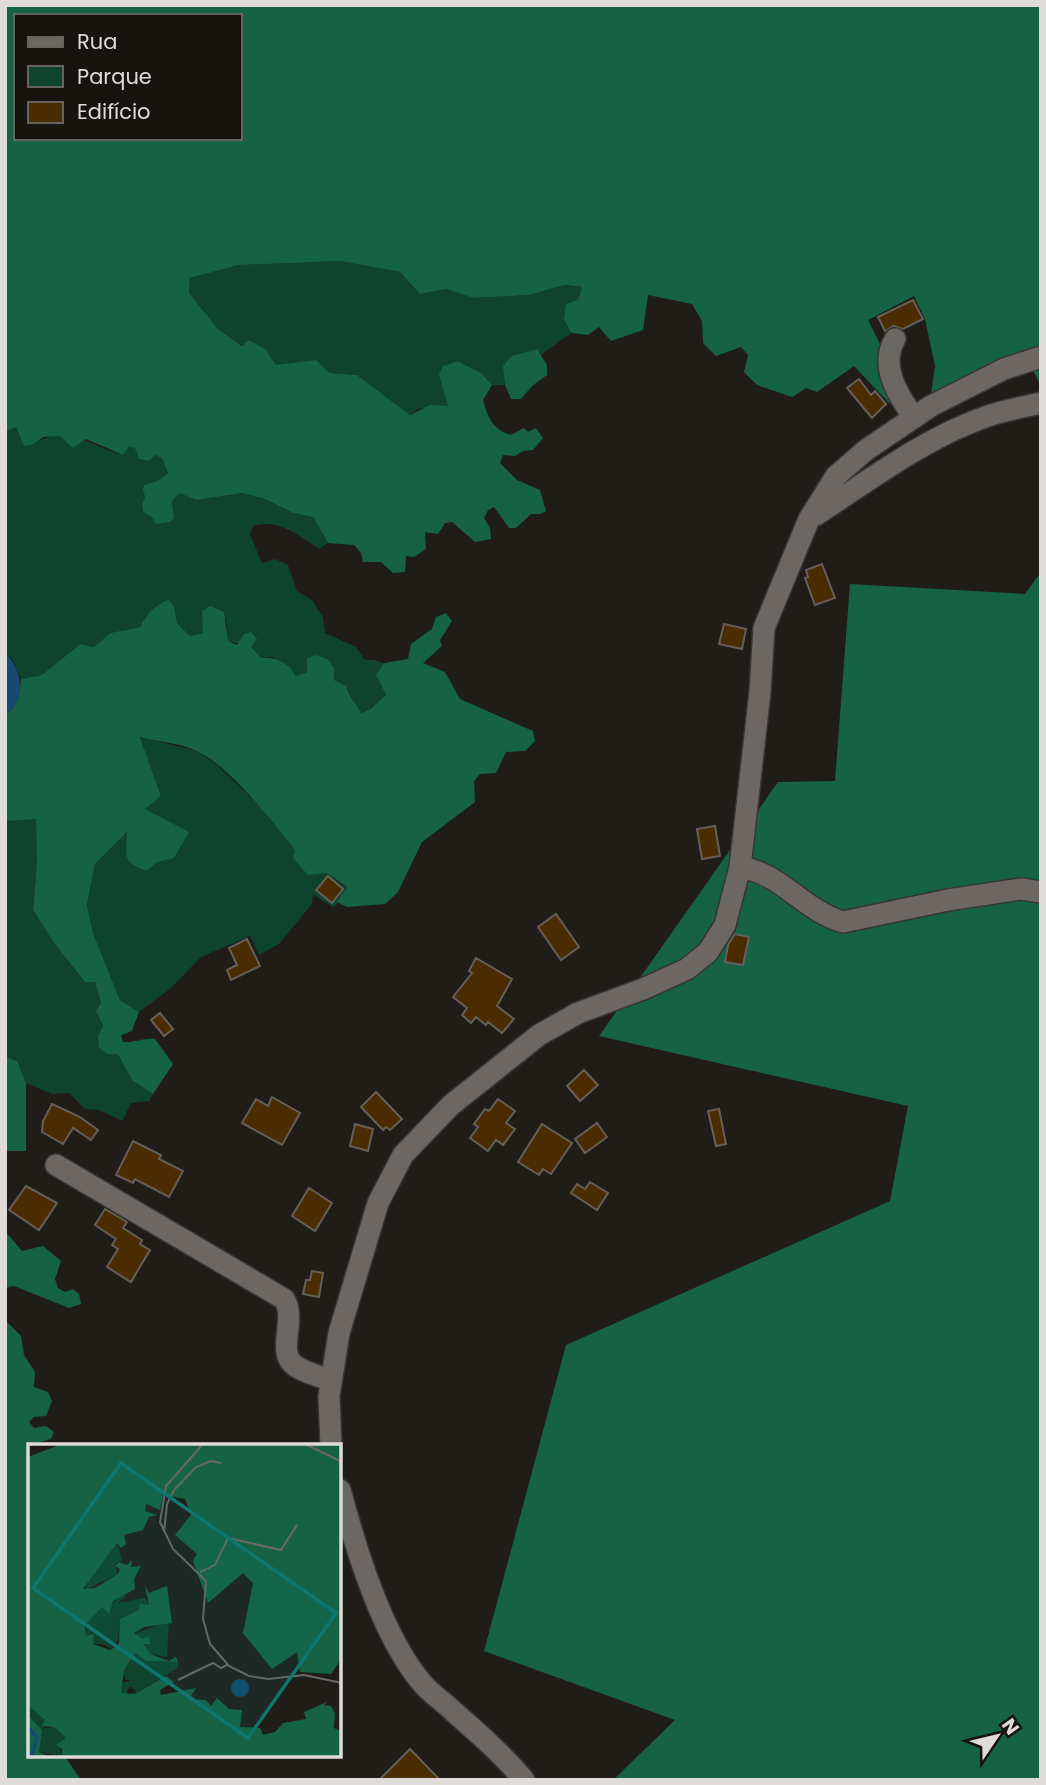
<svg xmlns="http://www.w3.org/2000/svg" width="1046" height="1785" viewBox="0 0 1046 1785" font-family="Poppins,sans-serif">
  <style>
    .green { fill: #0e432e }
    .forest { fill: #156344; fill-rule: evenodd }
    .water { fill: #144a74 }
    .building { fill: #4b2b00; stroke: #645f5a; stroke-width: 2 }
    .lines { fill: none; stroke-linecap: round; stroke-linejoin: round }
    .minor-casing { stroke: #393533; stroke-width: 24 }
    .minor { stroke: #6c6762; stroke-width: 21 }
    .inset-river { fill: none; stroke: #144a74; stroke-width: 3.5 }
    .inset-road { fill: none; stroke: #6c6865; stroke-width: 2 }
    .view { fill: #0f766e; fill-opacity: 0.15; stroke: #0f766e; stroke-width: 3.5 }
    .inset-edge { fill: none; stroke: #dedbd8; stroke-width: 3.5 }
  </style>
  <rect width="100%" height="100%" fill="#201c18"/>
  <path class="green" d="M340,261L400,272L420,294L446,289L473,298L529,295L565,285L582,287L578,300L564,320L571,333L541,355L537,349L504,366L505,385H492L481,373L458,361L443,366L448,406L418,409L410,415L357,375L330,373L316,360L276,366L264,349L249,340L243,346L218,329L189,293L190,278L239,265Z
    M16,427L32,445C64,422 92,447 123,455L129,447L136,448L139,459L148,461L155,455L163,458L168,473L158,481L145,485V497L142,504L172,502L179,493L198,500L242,493L265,499L293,513L313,517L328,543L319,549C299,535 277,518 253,526L250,534L262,563L275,559L288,565L297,591L312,600L323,617L325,633L356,647L365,660H375L384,663L376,675L386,695L369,709L360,713L346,686L333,680L334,668L307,672L296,676L273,657L261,658L251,647L228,641L226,618L203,633L190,636L177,623L174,606L158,605L145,617L140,627L110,633L94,647L80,644L42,675L21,679L13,660L5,652V432Z
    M140,737L198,751L217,765L259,805L296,850L347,888L334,908L313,894L312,904L279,944L259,955L250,936L201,957L171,988L139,1012L120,1000L93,933L87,905L95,864L129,830L189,833L144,809L161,796Z
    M36,818L37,862L33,910L54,943L85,982H95L101,1003L96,1011L103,1026L98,1035L118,1053L132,1080L153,1094L149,1101L131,1103L122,1121L99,1110L85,1109L69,1093L52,1094L26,1083L17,1061L5,1056V821Z"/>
  <path class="forest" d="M5,5H1041V386L1027,358L930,402L935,366L925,319L914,296L868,320L882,348L895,398L889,403L854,366L817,392L806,388L792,397L757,385L744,372L748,355L741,347L716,356L703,343L702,321L692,304L648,295L643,330L611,341L599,327L588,335L571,333L564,320L566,304L578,300L582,287L565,285L529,295L473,298L446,289L420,294L400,272L340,261L239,265L190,278L189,293L218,329L242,346L249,340L265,349L276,365L316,360L330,373L357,375L410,415L430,405L448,406L439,374L443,366L458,361L481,373L492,385L483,400C488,418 492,429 511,435L524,428L528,432L536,428L543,438L533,450L523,451L515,456L503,455L500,463L517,480L540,490L546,511L541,514H531L516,528H509L494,507L488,510L484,518L490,528L491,539L475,542L452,522L445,523L438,534L425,532L426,549L414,557L406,556L405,572L393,573L381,562H363L361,553L354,545L328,543L313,517L293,513L265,499L242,493L197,500L179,493L172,502L174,518L170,522L156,524L152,517L143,512L142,504L145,497L143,489L144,485L158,481L168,473L162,458L155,455L149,461L139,459L135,448L129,447L123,455L86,439L73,448L60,436L43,437L32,445L24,446L16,427L5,432ZM16,16H240V138H16Z
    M537,349L547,365V375L532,386L521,399H511L505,385L503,366L512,356Z
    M1041,572V1780H613L675,1720L484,1651L566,1345L890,1201L908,1106L599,1036L778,782L835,781L850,584L1025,594Z
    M168,600L174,606L177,623L190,636L203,633L202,611L210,606L224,612L228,641L237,645L244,634L251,632L257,639L251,647L261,658C275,656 289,663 296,676L307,672V659L315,655L329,660L334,668V680L346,686C349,696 356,703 361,713L370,709L386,695L376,675L384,663L408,659L411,644L432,629L436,617L446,613L452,621L440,640L442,646L423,663L445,672L460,699L533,731L535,741L525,751L506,752L496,773L480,774L474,781L475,802L422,842L398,892L385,904L347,907L337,902L347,887L327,873L308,875L293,858L295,850C271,820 233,770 199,752C182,743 158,742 140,737L161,796L145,809L189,832L174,858L157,862L146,871C120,861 127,854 127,832L95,864L87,905L93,933L120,1000L139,1012L132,1031L121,1035L123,1042C134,1043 143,1038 155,1039L173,1064L153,1094L132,1080L118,1054H107L99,1048L98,1035L103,1026L96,1011L101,1003L95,982H85L54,943L33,910L37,862L36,819L5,821V715C18,706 20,693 21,679L42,675L80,644L94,647L110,633L140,627C146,614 154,606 168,600Z
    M5,1056L17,1061L26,1083V1151H5Z
    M5,1231L22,1251L43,1246L61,1261L55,1279L58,1288L65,1292L73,1289L79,1294L81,1304L69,1308L14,1286L5,1288Z
    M5,1320L21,1336L24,1355L35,1372L34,1387L48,1392L52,1401L46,1416L34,1417L29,1422L34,1428L46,1426L54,1432L51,1439L41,1442L40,1445L30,1446V1755H64L81,1780H5Z"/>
  <path class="water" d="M5,652C23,670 27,699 5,715Z"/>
  <path class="building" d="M913,300L923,319L903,329L893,326L885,331L878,317Z
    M859,379L871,395L875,391L886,404L872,418L847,388Z
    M822,564L835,598L815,605L805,578L808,577L806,570Z
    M724,624L746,629L742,649L719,644Z
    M715,826L720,856L702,859L697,829Z
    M328,876L343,889L332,903L316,890Z
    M556,914L579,947L561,960L538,927Z
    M735,934L749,937L743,965L725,962L728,945Z
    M247,939L260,966L231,980L227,970L237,965L229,948Z
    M476,958L512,979L497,1006L514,1019L502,1033L488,1022L486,1025L476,1017L471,1023L462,1015L467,1008L453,997L472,973L469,971Z
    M160,1013L173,1029L164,1036L151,1020Z
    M584,1070L598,1085L580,1101L567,1086Z
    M376,1092L402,1119L390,1130L386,1127L383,1130L361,1107Z
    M272,1097L300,1113L282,1145L242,1123L256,1099L268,1106Z
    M498,1099L515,1111L506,1123L515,1129L503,1145L496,1140L488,1151L470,1138L478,1127L474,1124L485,1109L489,1111Z
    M52,1104L80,1117L98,1130L91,1140L73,1128L63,1144L42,1132L43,1121Z
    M719,1109L726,1144L716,1146L708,1111Z
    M597,1123L607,1137L585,1153L575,1139Z
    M355,1124L373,1129L368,1151L350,1146Z
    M542,1124L572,1143L551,1174L543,1169L539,1175L518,1162Z
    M133,1141L161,1155L159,1159L183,1171L169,1197L135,1179L133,1183L116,1175Z
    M590,1182L608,1193L597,1210L571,1193L577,1184L585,1189Z
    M26,1186L57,1203L39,1230L9,1210Z
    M309,1188L332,1203L315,1231L292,1216Z
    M105,1209L127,1222L123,1228L142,1240L140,1244L150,1250L131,1282L107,1267L118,1249L112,1245L116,1239L95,1225Z
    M312,1271L323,1273L319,1297L303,1294L306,1280H310Z
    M410,1749L440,1780H379Z"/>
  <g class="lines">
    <g class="minor-casing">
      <path id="minor" d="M895,339C879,366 898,395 914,418
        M816,515C870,480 926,437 988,416C1005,410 1023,407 1041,403
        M740,867C781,873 804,911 843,922L948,900L1021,889L1041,892
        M56,1165L284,1299C297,1318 277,1350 293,1364C302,1372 319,1376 330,1380
        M331,1446L329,1396L339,1333L378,1203L403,1155L451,1105L539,1035L578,1013L643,989L687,969L708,952L725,925L740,867L760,692L764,628L809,519L836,476L866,450L931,406L1004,369L1041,357
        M340,1490C356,1549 382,1636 422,1683C431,1694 444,1702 454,1712C478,1733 503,1755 524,1780"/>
    </g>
    <use href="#minor" class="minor"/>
  </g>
  <g transform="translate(28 1444)">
    <rect width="313" height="313" fill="#201c18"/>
    <path d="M89,99L94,116L87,120L90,130L57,146L65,126ZM94,150L98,152L90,159L117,154L121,161L92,175L90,196L83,205L75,200H65L63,206L52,196L57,192L58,178L74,163L81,170L80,164ZM141,177L139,213L122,210L116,199L121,192L115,195L106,190ZM107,209L118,217L150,218V224L107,250L103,251L108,247L102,242L97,252L91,247L94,239L104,236H97L96,228ZM0,262L17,276L16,284L26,283L38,294L32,303L34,313L11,308V283L0,271Z" fill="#0e432e"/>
    <path d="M31,1H313L314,214L303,230L272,228L269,208L244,225L215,189L225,139L215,129L180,159L165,117L169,110L147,91L163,71L157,55L135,51L132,66L118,60L117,67L129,71L121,73L115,86L96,91L98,100L93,104L89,99L55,145L67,144L90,130L92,125L87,122L91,118L99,121L104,116L103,123L113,122L106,135L107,145L85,157L81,170L74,163L57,181L58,192L66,190L65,200L82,206L91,200L92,175L111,166L112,160L121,161L117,142L121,149L139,142L144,179L116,183L106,189L115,195L121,192L122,200H116L122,210L141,217L148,213L150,218L118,217L107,209L96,227L93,249L107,250L138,232L146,238L132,246L133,251L168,244L161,255L178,256L183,262L189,254L201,265L214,266L212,283L232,284L235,291L247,288L255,279L278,275L276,268L299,258L296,261L303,262L307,269L306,284L313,287V313H34V305L28,301L38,294L26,283L14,282L17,276L0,262V13ZM0,271L14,286L11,308L23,313H0Z" fill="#156344"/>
    <path d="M203 244a9 9 0 1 1 18 0a9 9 0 1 1-18 0Z" fill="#144a74"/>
    <path class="inset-river" d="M0,283L9,294L3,313"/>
    <path class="inset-road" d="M174,1L138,42L132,78L145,105L178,137L175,175L182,200L201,222L221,232L240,235L276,231L314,239M279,1L314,18M136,88L139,60L146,46L168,23L183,17L193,19M172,128L187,121L200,94L253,106L269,81M150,236L185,219L193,224L199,221"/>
    <path class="view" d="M93,19L308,169L220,294L5,144Z"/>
    <rect width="313" height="313" class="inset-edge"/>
  </g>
  <rect width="1046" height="1785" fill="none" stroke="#dedbd8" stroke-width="14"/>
  <rect x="14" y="14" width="228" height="126" fill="#17130f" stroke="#67635f" stroke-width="2"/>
  <rect x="28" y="37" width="35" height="10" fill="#6c6762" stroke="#67635f" stroke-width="2"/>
  <text x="77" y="49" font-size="21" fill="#dedbd8">Rua</text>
  <rect x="28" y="66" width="35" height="21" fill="#0e432e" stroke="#67635f" stroke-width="2"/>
  <text x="77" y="84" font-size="21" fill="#dedbd8">Parque</text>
  <rect x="28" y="102" width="35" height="21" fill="#4b2b00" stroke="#67635f" stroke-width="2"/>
  <text x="77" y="119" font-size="21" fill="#dedbd8">Edifício</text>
  <g transform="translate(997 1736) rotate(55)" stroke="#17130f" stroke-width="5" paint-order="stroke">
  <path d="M0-5L12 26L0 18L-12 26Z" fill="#dedbd8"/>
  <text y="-10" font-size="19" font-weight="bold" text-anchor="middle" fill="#dedbd8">N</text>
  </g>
</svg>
